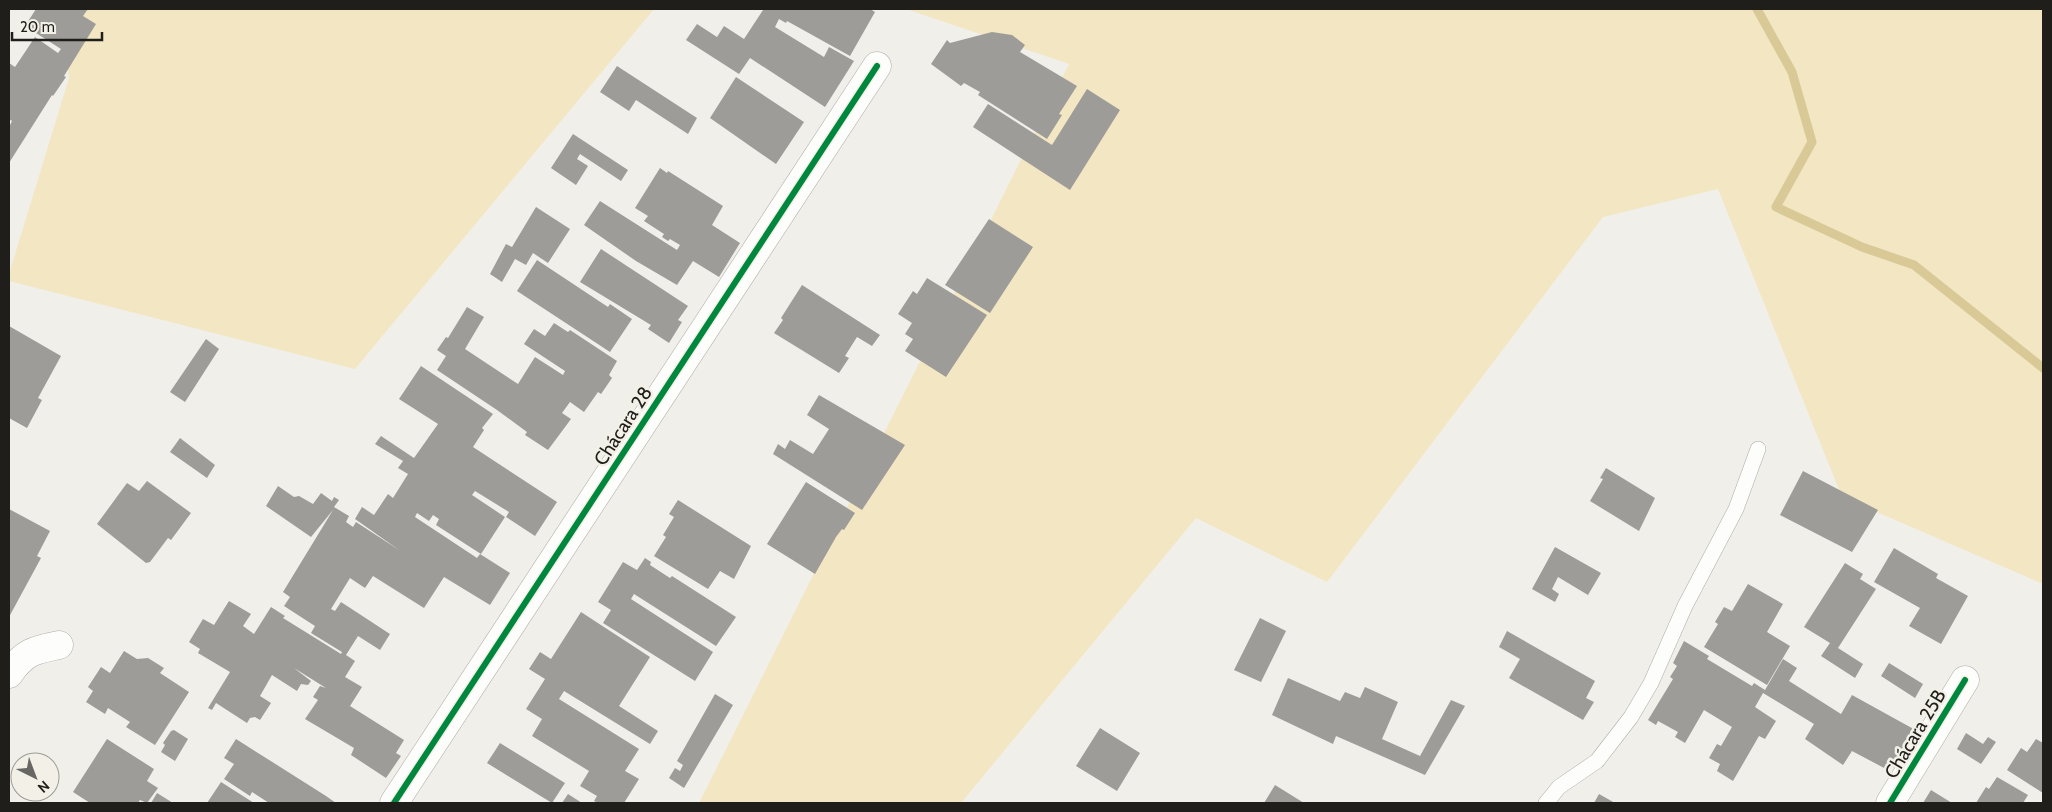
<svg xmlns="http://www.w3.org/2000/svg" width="2052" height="812" viewBox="0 0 2052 812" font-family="Cabin,sans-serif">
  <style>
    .green { fill: #f2e7c2 }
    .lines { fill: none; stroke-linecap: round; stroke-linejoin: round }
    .stream { stroke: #d9c997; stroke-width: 9 }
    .building { fill: #9d9c99 }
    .lane-casing { stroke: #adaca9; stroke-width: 16 }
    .street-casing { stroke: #adaca9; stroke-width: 29 }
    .lane { stroke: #fdfdfc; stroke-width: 15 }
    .street { stroke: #fdfdfc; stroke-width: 28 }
    .cycleway-casing { stroke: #f3f0e7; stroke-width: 9 }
    .cycleway { stroke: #00873e; stroke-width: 6 }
    .labels { text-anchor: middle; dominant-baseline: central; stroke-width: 5; stroke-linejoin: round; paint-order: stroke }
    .street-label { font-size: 19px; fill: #1f1e1b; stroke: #f3f0e7 }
  </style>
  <rect width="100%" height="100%" fill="#f0efea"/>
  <path class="green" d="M61,9H654L355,369L9,281V274L69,78Z
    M906,9H2043V584L1842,497L1718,189L1603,217L1327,582L1196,518L961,803H699L1069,64Z"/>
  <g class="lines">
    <path class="stream" d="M1757,9L1792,72L1812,142L1776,207L1862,247L1914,265L2043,368"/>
  </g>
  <path class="building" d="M36,9H88L83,16L96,24L64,76L66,77L53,96L52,95L9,163V127L12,121L9,119V63L15,67L35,37L58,53L61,49L25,26Z
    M760,9H870L875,12L850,56L787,21L786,23L779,19L775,27L824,57L829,47L854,61L825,107L750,58L739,74L686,40L697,24L717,37L724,26L744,39L763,10Z
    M992,32L1012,35L1025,45L1020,52L1077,86L1059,114L1062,115L1047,139L978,95L980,92L964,83L961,86L931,64L947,40L950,43Z
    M617,66L697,118L688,134L636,100L629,111L600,92Z
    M736,77L804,122L776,164L710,118Z
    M1087,89L1120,110L1070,190L973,127L988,104L1052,145Z
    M573,134L628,170L621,181L580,154L577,159L588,166L576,185L551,168Z
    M660,168L667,173L668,171L723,206L712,225L740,243L719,277L693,261L677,285L636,261L584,225L600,201L677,250L680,245L670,239L668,241L662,237L664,234L644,221L648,216L635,208Z
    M536,207L570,229L548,263L533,253L526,265L515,259L502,282L490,274L506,244L512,247Z
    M989,219L1033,247L990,313L945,285Z
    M601,249L688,306L678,320L682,322L669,343L648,329L651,325L580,282Z
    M537,260L608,307L610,304L632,319L610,352L517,291Z
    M927,278L987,315L946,377L905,351L913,339L905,334L912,323L898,314L913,291L917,294Z
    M802,285L880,335L872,346L857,337L845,356L849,358L839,373L774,333L783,320L781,318Z
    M467,307L484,317L465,349L518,384L535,357L563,375L565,371L524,344L534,329L545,336L554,323L568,332L570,330L617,361L609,375L612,378L601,394L598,392L584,412L570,402L562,413L571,419L548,450L525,435L527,432L497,410L437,370L446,356L437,350L446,337L448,338Z
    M9,326L61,356L38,398L42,400L27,428L9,418Z
    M206,339L219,349L185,402L170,392Z
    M421,366L493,414L482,428L484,430L473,447L557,502L535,536L506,517L509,512L475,491L472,495L505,517L481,554L436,525L439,519L433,515L429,521L417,513L415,517L477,558L480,554L510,573L490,605L444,577L424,608L373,576L365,588L350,578L331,609L335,611L341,602L390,634L380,650L358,636L346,655L355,661L345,677L362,687L350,706L404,740L396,753L401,756L386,778L351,755L354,748L305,719L318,700L313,697L320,686L326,688L294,668L311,681L308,685L301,684L297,691L272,675L260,696L271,703L260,720L255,717L250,718L247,723L216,703L212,710L208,708L230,672L198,653L200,649L189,642L203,619L214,625L229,601L251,614L243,626L254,634L271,607L285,616L283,618L341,654L342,652L311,633L315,626L284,606L290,597L283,592L333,510L311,537L266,506L278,486L294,497L299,496L313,504L321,493L332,501L334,497L339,500L334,507L349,516L346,522L353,527L356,522L399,550L355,519L362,507L374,515L388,494L393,498L408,474L398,468L403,461L375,444L381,436L414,458L438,424L399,399Z
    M819,395L905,445L862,510L773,454L778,444L785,449L790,440L813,454L829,429L807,415Z
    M180,438L215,465L207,478L170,452Z
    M1606,468L1655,498L1639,531L1590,501L1603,479L1600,478Z
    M1803,471L1878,510L1852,552L1780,515Z
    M147,481L191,513L171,540L168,538L150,562L146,563L97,524L127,483L139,491Z
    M806,482L855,513L844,530L842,529L836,537L815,574L767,544Z
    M678,500L751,546L734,579L720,571L708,589L654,556L666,537L663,535L674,517L669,514Z
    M9,509L50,531L37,556L41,558L9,617Z
    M1555,547L1601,573L1588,595L1558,577L1552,589L1559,594L1555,602L1532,589Z
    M1894,548L1938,574L1936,578L1968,596L1941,644L1909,626L1920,608L1874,582Z
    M645,558L651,562L650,565L670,578L672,576L736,617L716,646L634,594L631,599L713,652L695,681L603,623L611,610L598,602L623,562L637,570Z
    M1845,563L1863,574L1860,579L1876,589L1838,648L1863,664L1855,678L1821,656L1830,643L1804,627Z
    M1748,584L1783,604L1767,632L1790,646L1767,685L1704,647L1718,624L1715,622L1724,607L1732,611Z
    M581,612L650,657L619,706L658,731L650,744L564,691L559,699L639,749L625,771L639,779L624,803H598L594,801L597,796L580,786L589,771L532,736L542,719L526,709L545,679L529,669L540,652L551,659Z
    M1260,618L1286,631L1261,682L1234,670Z
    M1507,631L1595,681L1586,698L1594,702L1583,720L1509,678L1520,659L1499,647Z
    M1684,641L1709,656L1707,659L1752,686L1754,683L1765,690L1783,659L1797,668L1789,681L1841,714L1852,695L1919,732L1895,768L1889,765L1886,769L1852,751L1843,765L1805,739L1814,724L1763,693L1755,707L1776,721L1765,739L1759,736L1733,781L1717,771L1720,764L1709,758L1717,744L1721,746L1732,727L1704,710L1685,743L1675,737L1678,732L1658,721L1656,725L1648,720L1673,679L1670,677L1677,666L1673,663Z
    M124,651L137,659L148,658L164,668L160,673L189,692L155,745L126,727L130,722L108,708L105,714L86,702L93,691L88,687L101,667L110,673Z
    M1889,663L1923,684L1915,698L1881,676Z
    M1288,678L1340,701L1345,692L1360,698L1365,687L1398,702L1382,739L1420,756L1451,700L1465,706L1425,775L1336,736L1333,744L1272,715Z
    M715,694L733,705L684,788L669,778L675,768L680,771L683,765L677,761Z
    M1100,728L1140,753L1117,791L1076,766Z
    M174,730L188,739L175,761L161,752L165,745L163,743L171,731Z
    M1966,733L1983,744L1988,737L1996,742L1981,764L1957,749Z
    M107,739L154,769L147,781L158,788L147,803L140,800L138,803H90L73,792Z
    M236,739L326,796L336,803H269L252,792L250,796L224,779L234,764L224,758Z
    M2036,739L2043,743V793L2007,770L2021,748L2027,752Z
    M500,743L565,783L552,803L487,763Z
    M1997,777L2028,795L2023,803H1976L1986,787L1989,789Z
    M221,782L254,803H207Z
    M1275,785L1304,803H1264Z
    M1931,790L1952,803H1923Z
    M157,793L173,803H151Z
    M568,794L582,803H562Z
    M1599,794L1615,803H1594Z"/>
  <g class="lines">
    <g class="lane-casing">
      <path id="lane" d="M1546,803L1559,787L1597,761L1631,717L1651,683L1685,606L1736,509L1758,449"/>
    </g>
    <g class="street-casing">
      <path id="street" d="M9,674C24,652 34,650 59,645
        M394,803L877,66
        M1890,803L1965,680"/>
    </g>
    <use href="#lane" class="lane"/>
    <use href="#street" class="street"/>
    <g class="cycleway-casing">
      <path id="cycleway" d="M394,803L877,66
        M1890,803L1965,680"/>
    </g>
    <use href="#cycleway" class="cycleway"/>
  </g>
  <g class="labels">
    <g class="street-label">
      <text transform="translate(623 426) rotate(-57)">Chácara 28</text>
      <text transform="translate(1915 734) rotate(-59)">Chácara 25B</text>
    </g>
  </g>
  <rect width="2052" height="812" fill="none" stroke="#1f1e1b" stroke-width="20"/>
  <g transform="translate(35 777) rotate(138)"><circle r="24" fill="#f3f0e7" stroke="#9e9c95"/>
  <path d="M0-4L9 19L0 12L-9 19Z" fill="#686763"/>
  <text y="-8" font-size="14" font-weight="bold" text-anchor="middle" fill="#1f1e1b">N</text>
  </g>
  <path d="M12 32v8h90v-8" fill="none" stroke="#1f1e1b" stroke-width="2.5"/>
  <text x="20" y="32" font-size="15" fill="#1f1e1b" stroke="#f3f0e7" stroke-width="4" paint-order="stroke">20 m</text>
</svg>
